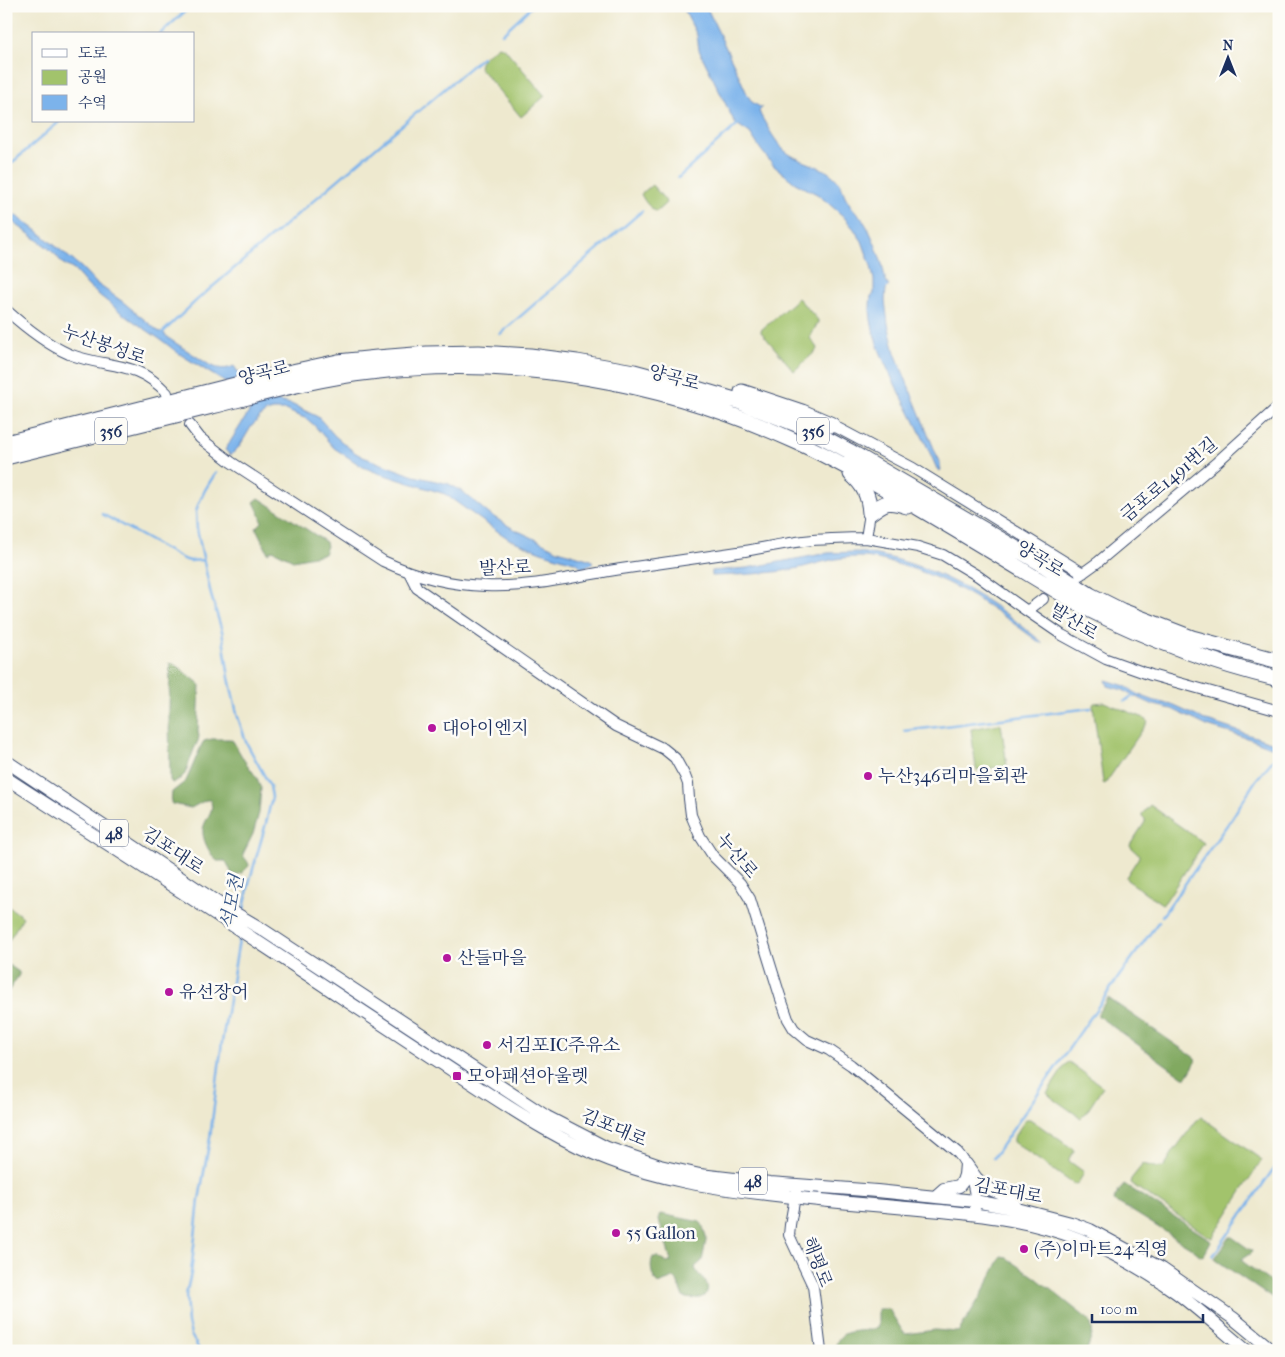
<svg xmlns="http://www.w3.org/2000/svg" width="1285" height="1357" viewBox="0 0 1285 1357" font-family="'IM FELL French Canon','Noto Serif KR',serif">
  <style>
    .green { fill: #a2c36c; stroke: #5e7965 }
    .forest { fill: #81a960; stroke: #4e6c5f }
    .water { fill: #7cb3eb; stroke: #4c71a4 }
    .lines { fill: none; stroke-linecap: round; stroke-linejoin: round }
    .stream { stroke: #7cb3eb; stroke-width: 2.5 }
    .minor-casing { stroke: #3b4b6f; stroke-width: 12 }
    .major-casing { stroke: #3b4b6f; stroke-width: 14 }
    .highway-casing { stroke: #3b4b6f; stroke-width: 17 }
    .minor { stroke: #fff; stroke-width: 10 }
    .major { stroke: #fff; stroke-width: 12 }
    .highway { stroke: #fff; stroke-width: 15 }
    .poi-dot { fill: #b5179e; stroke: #fdfcf7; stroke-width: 2 }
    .labels { text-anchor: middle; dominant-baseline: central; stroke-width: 5; stroke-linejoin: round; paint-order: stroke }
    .shield { fill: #fdfcf7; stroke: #5f6c8c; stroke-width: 1 }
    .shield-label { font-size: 16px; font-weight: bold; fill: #1b2f5e }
    .street-label { font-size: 18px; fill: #1b2f5e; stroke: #fdfcf7 }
    .poi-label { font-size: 18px; fill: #1b2f5e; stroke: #fdfcf7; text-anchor: start }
    .water-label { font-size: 19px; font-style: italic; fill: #385788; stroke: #fdfcf7 }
  </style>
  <rect width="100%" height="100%" fill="#fdfcf7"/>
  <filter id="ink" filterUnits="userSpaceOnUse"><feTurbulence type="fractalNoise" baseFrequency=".02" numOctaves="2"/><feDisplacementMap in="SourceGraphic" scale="10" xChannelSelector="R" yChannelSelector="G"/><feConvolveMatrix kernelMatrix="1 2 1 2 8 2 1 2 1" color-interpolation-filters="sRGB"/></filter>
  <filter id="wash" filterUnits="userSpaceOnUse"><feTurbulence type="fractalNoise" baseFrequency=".0096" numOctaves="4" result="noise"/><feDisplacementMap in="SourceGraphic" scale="20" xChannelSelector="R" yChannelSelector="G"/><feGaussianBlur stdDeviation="1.12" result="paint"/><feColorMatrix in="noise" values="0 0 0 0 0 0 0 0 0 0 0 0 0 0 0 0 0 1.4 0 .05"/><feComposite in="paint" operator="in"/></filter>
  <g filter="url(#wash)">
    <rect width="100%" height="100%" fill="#eee9cf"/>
    <path class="green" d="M498,46L502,47L506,50L545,96L521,117L479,67C480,57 491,52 498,46Z
      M652,185L665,200L666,203L656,212C650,208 644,201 641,194Z
      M798,298L818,320V322L810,338L817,348L816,351L794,371L761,332V330Z
      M1104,702L1144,718L1148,722L1105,784L1103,783L1093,705L1094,703Z
      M999,724L1001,725L1002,730L1007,766L977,770L976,769L971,729Z
      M1150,805L1204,843L1165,902L1162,904L1127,880L1126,877L1139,857C1139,851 1132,850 1130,845L1145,822V819L1142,816V814Z
      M6,905L23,917L6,945Z
      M1069,1062L1103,1087L1086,1113L1081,1118L1051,1097L1047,1093L1066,1064Z
      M1201,1117L1262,1160L1212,1238L1208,1236L1130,1183L1131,1179L1143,1164L1159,1168L1164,1167L1173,1152L1196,1121Z
      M1026,1119H1030L1073,1149L1074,1151L1069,1161L1084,1172L1078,1184L1075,1185L1013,1142V1138Z"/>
    <path class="forest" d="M259,498L326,542L327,546L324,554L293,560L275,551L272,550L268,553L256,528L262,522L261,517L254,502Z
      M171,663H173L200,684L198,732L199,736L198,741L194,749L185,774L180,779L172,783L170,780L169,712L170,664Z
      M212,739H230L233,741L244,760L257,778L261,788L259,813L253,834L243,854C244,859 249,861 249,866C244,871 239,877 232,874L227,863L225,861H217L215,859C209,852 202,839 203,830C204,819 216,811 210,800H206L191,808L172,804L171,803L172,792L186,781L202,744L204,741Z
      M6,963L19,972V975L6,995Z
      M1108,998L1195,1058L1196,1062L1187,1077H1183L1098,1016V1013Z
      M1124,1184L1209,1239L1211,1242L1204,1255L1201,1256L1190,1247L1132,1211L1114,1201L1115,1197Z
      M661,1214L700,1222L702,1224L706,1236V1241L702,1261L695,1267C697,1276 703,1276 706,1283C710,1290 706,1297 699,1298C693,1299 688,1299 683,1297L677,1281L674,1278L658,1284C652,1279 649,1265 653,1257H658L667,1263L671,1261L659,1220V1215Z
      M1230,1237H1232L1252,1251L1251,1253L1242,1259V1261L1277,1287L1279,1289V1303L1216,1260L1215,1258Z
      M1001,1257L1007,1258L1035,1277L1089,1320C1096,1333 1090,1338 1087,1351H835C837,1324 861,1335 878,1327V1309H888L890,1311L903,1332L906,1334L935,1330L957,1332L959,1331L982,1294Z"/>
    <path class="water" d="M682,6H706L734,65L748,96L753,103L762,108L759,111L761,116C767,126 776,143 785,151C802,165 827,164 840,184C843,189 844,196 848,201C851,207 855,211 860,216C870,229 876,246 881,261C884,268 884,282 889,286L886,289L885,301L888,324L895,353L939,461L941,470L940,471L937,469C930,452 922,436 914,420C897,387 864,334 871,296L874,294V280L871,266L862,241L854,229L843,216L828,203L817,194L795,183L774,166L761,150L750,133L735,123L699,50L697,35Z
      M6,209L35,229L82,268L96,283L123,302L158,331L164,333L165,335L171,340L211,366C219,369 226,370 234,366L243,380L263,398L270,401H277L291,404L318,417L335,436L354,452L363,457L414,476L449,484L463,492L489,514L512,528L558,550L591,560L593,562L592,564L582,568L577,563L541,552L509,539L484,522L445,494L378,473L363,467L334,448L314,425L307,419L285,410H273L266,412L260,417L251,427L239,447L231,455L225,450L249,412L250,409L249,406L236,391L223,381L178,353L164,342L123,314L89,287L74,270L62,263L56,255L47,247L6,217Z
      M857,552C904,557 951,577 990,603C1009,615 1026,629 1043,643H1040C995,609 953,579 897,564C885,561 873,557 860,557C835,556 813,566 789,570C763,574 738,575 712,576V571L747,568L828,553Z
      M1106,680L1125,686L1139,695L1155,701L1172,705L1207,721L1277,744L1279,745V750L1250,739L1207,726L1172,709L1154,705L1134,696L1123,690L1108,686Z"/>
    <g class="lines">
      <path class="stream" d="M160,34L191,6
        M502,34L532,6
        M6,168L60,121
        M678,178L738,124
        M161,334L197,300L482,57
        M500,334L642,211
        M216,472L205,490L198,505L196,512L197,529L211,595L222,631L229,678L237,714L246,742L270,786L272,797L266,823L249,883L243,914
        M102,514L183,559L190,561L203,560
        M1125,701L1135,695
        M904,731L1091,708
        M1162,916L1232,818L1256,780L1279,753
        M993,1158L1120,975L1159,921
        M1213,1256L1279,1161
        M200,1351L191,1335L188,1323L186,1295L191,1273L199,1200L210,1138L222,1042L240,934"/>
    </g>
  </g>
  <g filter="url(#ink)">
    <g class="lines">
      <g class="minor-casing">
        <path id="minor" d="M6,310C25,327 46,344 69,354C107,369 135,359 167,393
          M190,425L200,438L231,462L383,561C415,576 451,585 486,586C531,588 577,576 621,569C663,563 704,557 745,551C768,547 790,542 813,540C831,539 848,538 866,538
          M832,425L913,468L1083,573
          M870,513L866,538L918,547L943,555L978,576L1027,611L1062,635L1106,659L1151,675L1279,711
          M409,572L417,588L616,726L664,749L675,758L685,776L688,784L689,799L691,815L700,836L713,856L740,883L750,899L780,996L788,1019L794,1029L807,1040L829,1050L851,1065L957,1152C970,1166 976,1189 975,1208
          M1080,575L1098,562L1217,462L1279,406
          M1027,611L1043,599
          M796,1191L790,1225L789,1235L813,1286L821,1351"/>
      </g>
      <g class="major-casing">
        <path id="major" d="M6,761L221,905L260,928L547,1117L607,1148L660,1166L700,1175L770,1183L877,1191L975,1201L1017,1209L1071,1223L1090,1230L1162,1269L1233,1318L1273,1351
          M6,778C120,852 234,925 347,1001C388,1028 429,1055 470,1082C515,1111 559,1141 610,1160C661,1180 713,1188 767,1194C814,1200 860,1204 907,1208C965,1213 1023,1217 1079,1239C1112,1252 1148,1272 1177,1293C1201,1311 1224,1332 1247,1351
          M966,1164L976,1178L985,1187L1011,1198L1017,1209
          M935,1197L944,1189L959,1186L963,1181L965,1175L966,1164"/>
      </g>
      <g class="highway-casing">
        <path id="highway" d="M742,392L802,412L832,425
          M6,443L255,380L338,362L377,358L427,354L479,353L530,356L577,362L634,372L697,389L738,401L804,427L849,451L1039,562L1090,595L1122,611L1192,638L1279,661
          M6,457C75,440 144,423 212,406C265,393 316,378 370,372C513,354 664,381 795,441C834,458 870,480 907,501C966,535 1025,572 1084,607C1146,638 1211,663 1279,679
          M851,474C864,485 869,496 870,513
          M870,513C886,501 888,500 907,506"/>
      </g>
      <use href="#minor" class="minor"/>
      <use href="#major" class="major"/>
      <use href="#highway" class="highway"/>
    </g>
  </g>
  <g class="poi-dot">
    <circle cx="432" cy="728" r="5"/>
    <circle cx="868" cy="776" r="5"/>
    <circle cx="447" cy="958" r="5"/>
    <circle cx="169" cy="992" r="5"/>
    <circle cx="487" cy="1045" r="5"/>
    <rect x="452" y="1071" width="10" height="10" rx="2.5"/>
    <circle cx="616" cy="1233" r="5"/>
    <circle cx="1024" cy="1249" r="5"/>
  </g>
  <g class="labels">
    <g class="shield">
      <rect x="95" y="417.5" width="32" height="27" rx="4"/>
      <rect x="797" y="417.5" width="32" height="27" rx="4"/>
      <rect x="100" y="819.5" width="28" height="27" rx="4"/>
      <rect x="739" y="1167.5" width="28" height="27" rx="4"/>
    </g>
    <g class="shield-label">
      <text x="111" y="431">356</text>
      <text x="813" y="431">356</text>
      <text x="114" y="833">48</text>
      <text x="753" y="1181">48</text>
    </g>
    <g class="street-label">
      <text transform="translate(104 345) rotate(19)">누산봉성로</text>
      <text transform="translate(264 373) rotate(-14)">양곡로</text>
      <text transform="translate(674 378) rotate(15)">양곡로</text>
      <text transform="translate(1169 480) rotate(-40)">금포로1491번길</text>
      <text transform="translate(1040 559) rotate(31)">양곡로</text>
      <text transform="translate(505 568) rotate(-2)">발산로</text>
      <text transform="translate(1074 622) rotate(31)">발산로</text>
      <text transform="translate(173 851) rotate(34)">김포대로</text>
      <text transform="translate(737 856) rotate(50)">누산로</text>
      <text transform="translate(614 1128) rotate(23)">김포대로</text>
      <text transform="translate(1008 1191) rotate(11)">김포대로</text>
      <text transform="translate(817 1262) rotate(69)">해평로</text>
    </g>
    <g class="poi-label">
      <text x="442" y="728">대아이엔지</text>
      <text x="878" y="776">누산346리마을회관</text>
      <text x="457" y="958">산들마을</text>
      <text x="179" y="992">유선장어</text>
      <text x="497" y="1045">서김포IC주유소</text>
      <text x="467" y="1076">모아패션아울렛</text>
      <text x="626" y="1233">55 Gallon</text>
      <text x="1034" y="1249">(주)이마트24직영</text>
    </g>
    <g class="water-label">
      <text transform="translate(232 902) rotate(-79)">석모천</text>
    </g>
  </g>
  <rect width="1285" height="1357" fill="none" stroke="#fdfcf7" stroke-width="25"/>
  <rect x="32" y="32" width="162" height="90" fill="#fdfcf7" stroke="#a3aaba"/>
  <rect x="42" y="49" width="25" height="8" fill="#ffffff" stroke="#a3aaba"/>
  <text x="78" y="58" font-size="15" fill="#1b2f5e">도로</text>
  <rect x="42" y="70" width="25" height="15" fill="#a2c36c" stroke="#a3aaba"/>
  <text x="78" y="82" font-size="15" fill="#1b2f5e">공원</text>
  <rect x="42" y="95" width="25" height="15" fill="#7cb3eb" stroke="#a3aaba"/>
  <text x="78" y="108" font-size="15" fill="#1b2f5e">수역</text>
  <g transform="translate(1228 58)" stroke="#fdfcf7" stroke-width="4" paint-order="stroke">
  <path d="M0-4L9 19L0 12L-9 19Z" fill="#1b2f5e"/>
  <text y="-8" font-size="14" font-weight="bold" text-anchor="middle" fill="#1b2f5e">N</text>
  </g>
  <path d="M1092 1314v8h111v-8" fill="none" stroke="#1b2f5e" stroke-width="2.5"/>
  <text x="1100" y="1314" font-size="15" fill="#1b2f5e" stroke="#fdfcf7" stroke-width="4" paint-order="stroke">100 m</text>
</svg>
